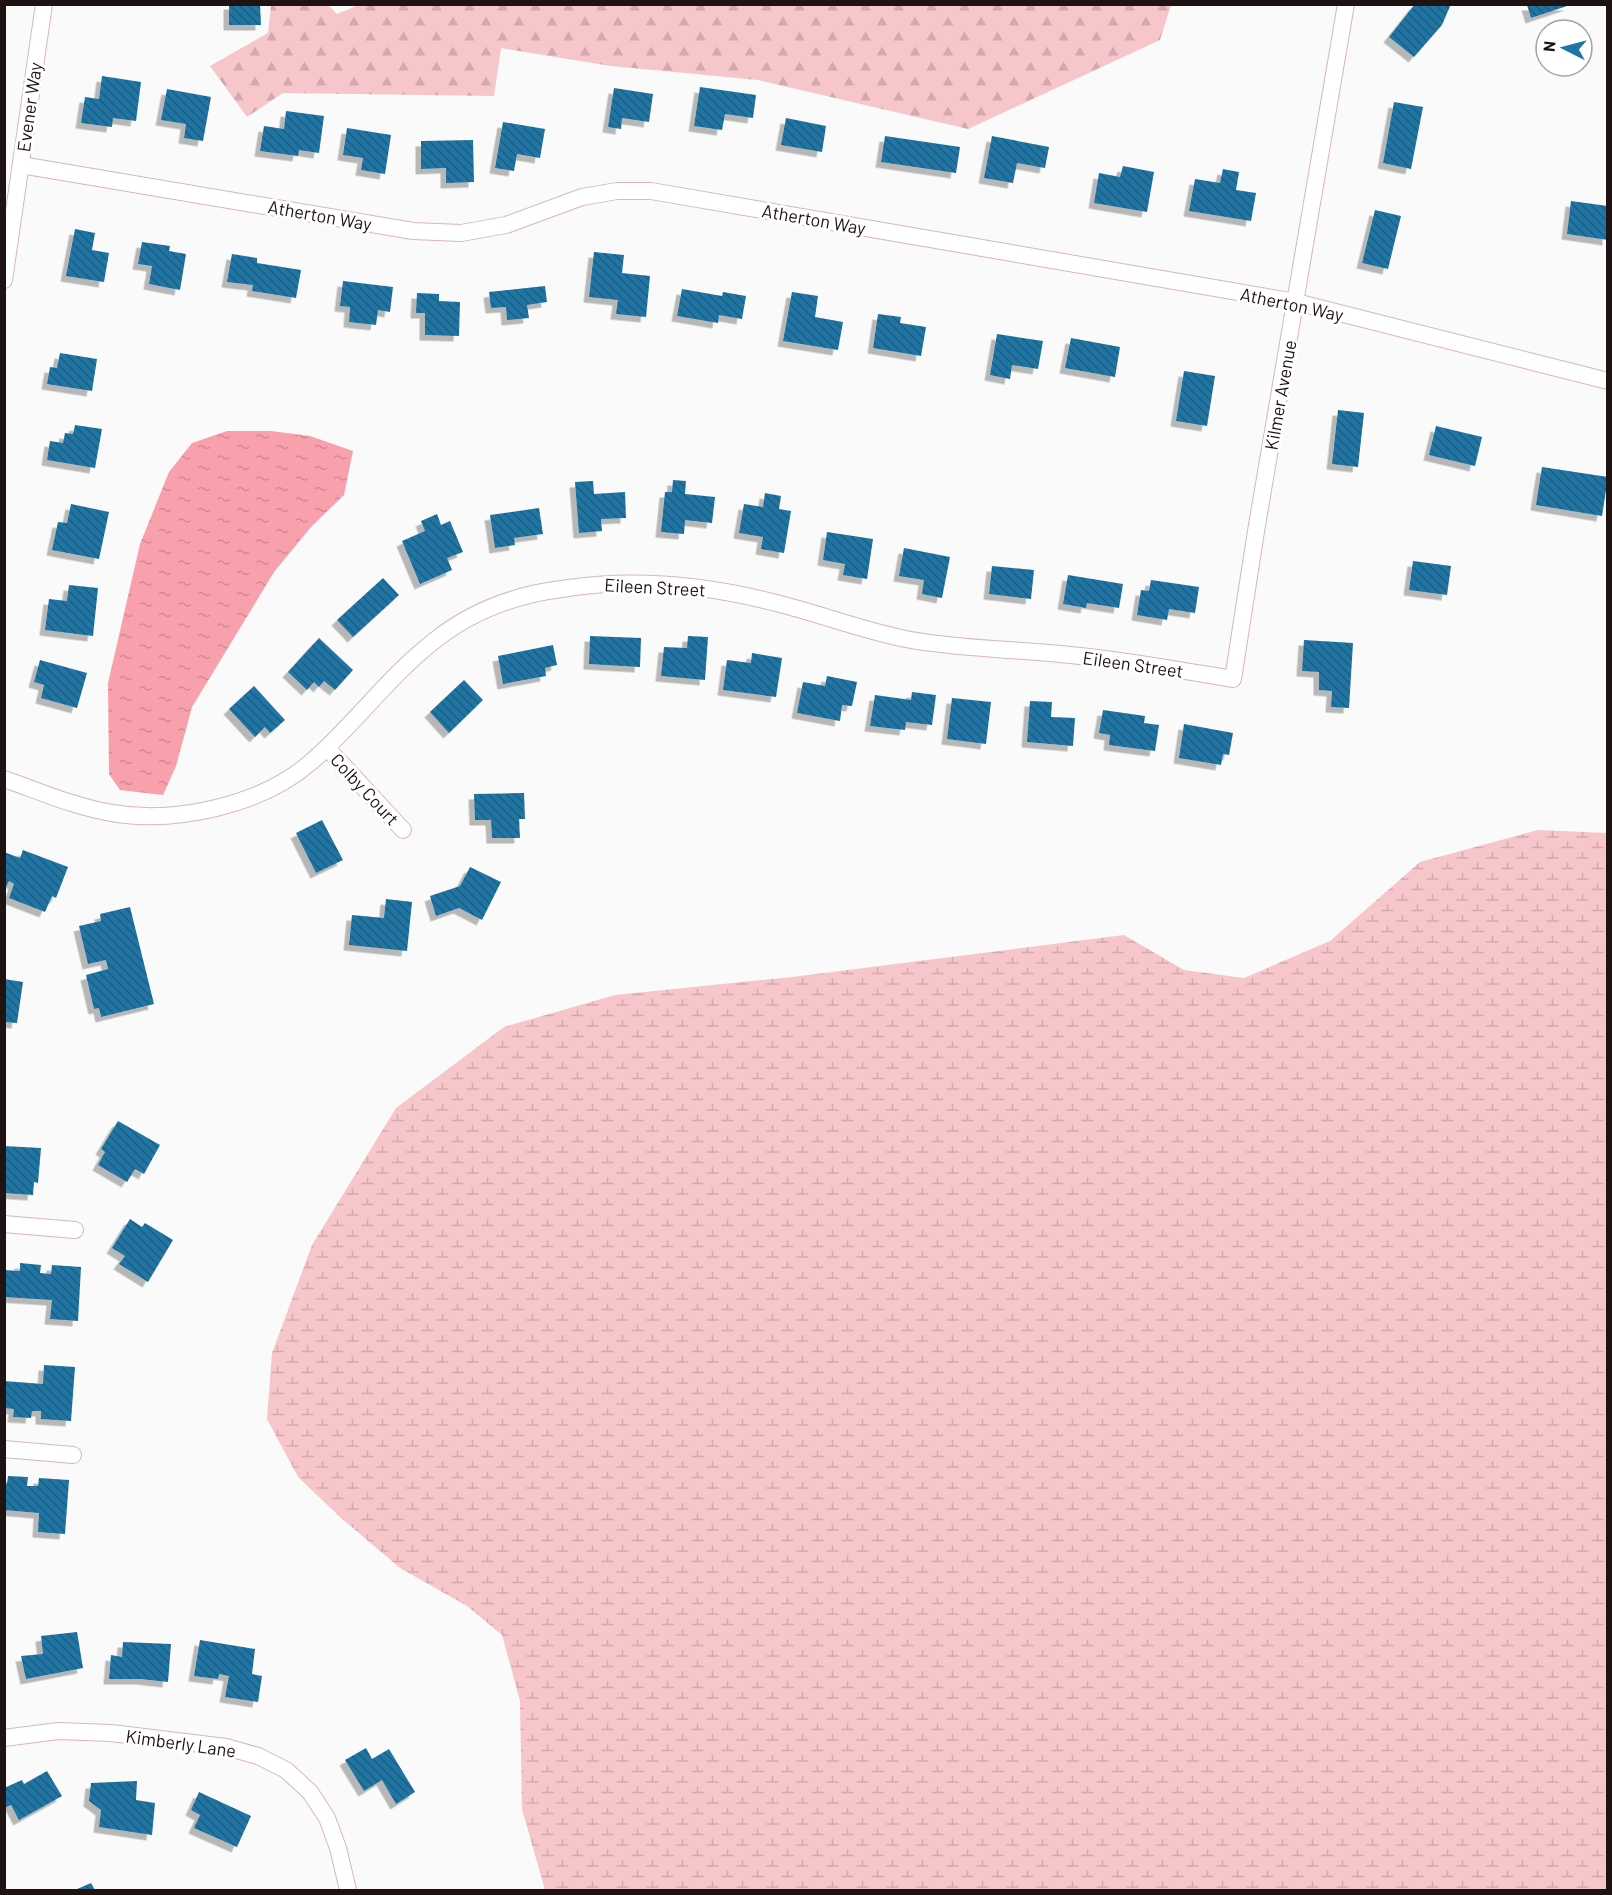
<svg xmlns="http://www.w3.org/2000/svg" width="1612" height="1895" viewBox="0 0 1612 1895" font-family="Barlow,sans-serif">
  <style>
    .forest { fill: url(#forest-firs) }
    .wetland { fill: url(#wetland-marsh) }
    .water { fill: url(#water-ripples) }
    .building { fill: url(#building-back-hatch); filter: url(#shadow) }
    .lines { fill: none; stroke-linecap: round; stroke-linejoin: round }
    .street-casing { stroke: #dbb5b9; stroke-width: 18 }
    .street { stroke: #fff; stroke-width: 16 }
    .labels { text-anchor: middle; dominant-baseline: central; stroke-width: 6; stroke-linejoin: round; paint-order: stroke }
    .street-label { font-size: 18px; fill: #1f1213; stroke: #fff }
  </style>
  <defs>
    <pattern id="forest-firs" width="22" height="20" patternUnits="userSpaceOnUse" patternTransform="scale(1.5)"><rect width="22" height="20" fill="#f7c6ca"/><path d="M5 1l3.5 6h-7zM16 11l3.5 6h-7z" fill="#d3a9ad"/></pattern>
    <pattern id="wetland-marsh" width="20" height="14" patternUnits="userSpaceOnUse" patternTransform="scale(1.5)"><rect width="20" height="14" fill="#f7c6ca"/><path d="M1 5h8M5 5V1M11 12h8M15 12V8" fill="none" stroke="#d3a9ad"/></pattern>
    <pattern id="water-ripples" width="26" height="14" patternUnits="userSpaceOnUse" patternTransform="scale(1.5)"><rect width="26" height="14" fill="#f8a0ab"/><path d="M2 4q2-2 4 0t4 0M15 11q2-2 4 0t4 0" fill="none" stroke="#d48992"/></pattern>
    <pattern id="building-back-hatch" width="6" height="6" patternUnits="userSpaceOnUse" patternTransform="scale(1.5)"><rect width="6" height="6" fill="#2075a3"/><path d="M-1 5l2 2M0 0l6 6M5-1l2 2" fill="none" stroke="#1b5f84"/></pattern>
    <filter id="shadow"><feDropShadow dx="-5.5" dy="5.5" stdDeviation="0" flood-color="#0004"/></filter>
  </defs>
  <rect width="100%" height="100%" fill="#fafafa"/>
  <path class="forest" d="M361,4H1171V5L1160,40L968,129L758,80L611,66L501,48L494,96L283,93L247,117L210,66L268,33L271,5H328L337,14Z"/>
  <path class="wetland" d="M1538,830L1607,833V1890H545L522,1809L520,1701L502,1635L467,1606L400,1568L340,1517L298,1477L267,1419L272,1353L312,1245L396,1108L504,1027L615,995L792,977L1124,935L1184,970L1244,978L1330,941L1420,862Z"/>
  <path class="water" d="M227,431H271L310,436L353,451L344,495L311,527L274,572L192,707L176,766L163,795L120,790L109,774L108,683L140,544L169,472L192,443Z"/>
  <path class="building" d="M229,4H260L261,25H229Z
    M1415,4H1451L1442,25L1414,57L1389,37Z
    M1527,5H1570L1531,18Z
    M102,76L141,82L136,121L113,118L112,127L81,123L85,97L99,99Z
    M700,87L756,95L753,118L725,114L722,130L694,126Z
    M614,88L653,94L649,122L622,118L621,129L608,127Z
    M167,89L211,97L203,141L184,138L186,124L161,120Z
    M1394,102L1423,107L1411,169L1383,163Z
    M286,111L324,116L319,153L299,150L298,156L260,151L264,126L284,129Z
    M786,118L826,126L822,152L781,145Z
    M503,122L545,129L540,158L517,154L514,171L495,168Z
    M347,128L391,135L385,174L361,170L363,158L343,155Z
    M885,136L960,147L956,173L881,162Z
    M992,136L1049,147L1045,168L1017,163L1013,183L984,178Z
    M473,140L474,182L446,183V168L421,169V141Z
    M1123,166L1154,172L1147,212L1094,203L1099,173L1120,177Z
    M1223,169L1239,172L1236,190L1256,193L1251,221L1189,211L1195,179L1220,183Z
    M1571,201L1608,206V240L1567,234Z
    M1375,210L1401,216L1388,269L1362,263Z
    M75,229L95,233L92,250L109,253L104,282L66,276Z
    M142,242L170,246L169,251L186,254L180,290L149,284L152,266L138,264Z
    M594,252L624,255L622,273L650,276L646,317L616,314L618,300L589,297Z
    M232,254L257,258V263L301,270L296,298L252,291L253,285L227,282Z
    M343,281L393,287L390,312L378,310L376,325L349,322L350,307L340,306Z
    M545,286L547,302L527,305L529,318L507,320L506,307L491,308L489,292Z
    M682,289L722,296L723,292L746,296L742,319L719,315L718,323L677,316Z
    M792,292L818,296L815,317L843,322L838,350L783,341Z
    M417,293L439,294V301L460,302L459,336L425,335V313H416Z
    M878,314L901,317L900,323L926,327L921,356L873,348Z
    M997,334L1043,341L1038,369L1012,365L1010,379L990,375Z
    M1071,338L1120,347L1115,377L1065,368Z
    M60,353L97,359L92,391L47,384L50,367L57,368Z
    M1184,371L1215,376L1207,426L1176,421Z
    M1338,410L1364,413L1358,467L1332,464Z
    M75,425L102,429L95,468L47,460L50,441L63,443L65,433L73,434Z
    M1436,426L1482,437L1475,466L1429,455Z
    M1542,467L1608,477L1602,516L1536,505Z
    M673,480L686,481L685,494L715,497L712,523L685,520L684,534L661,532L665,492H672Z
    M593,481L594,494L625,492L626,518L601,519L602,531L579,533L575,482Z
    M765,493L781,496L779,509L791,511L784,553L761,549L763,537L739,533L744,504L763,507Z
    M71,504L109,512L99,559L52,550L58,522L67,523Z
    M539,508L543,534L514,538L515,545L495,548L490,515Z
    M437,514L441,525L450,521L463,552L447,558L452,570L420,584L402,541L425,531L421,521Z
    M827,532L873,539L867,579L843,575L845,564L823,560Z
    M904,548L950,557L942,598L922,594L924,580L899,576Z
    M1413,561L1451,566L1447,595L1409,590Z
    M992,566L1034,570L1031,599L989,594Z
    M1068,575L1123,584L1119,608L1087,603L1086,608L1063,604Z
    M383,578L399,595L353,637L337,620Z
    M1151,580L1199,587L1195,613L1169,609L1167,620L1137,615L1141,590L1149,591Z
    M69,585L98,588L93,636L45,630L49,599L67,601Z
    M590,636L641,638L640,667L589,664Z
    M688,636L708,637L705,680L661,676L664,647L687,648Z
    M319,638L353,670L335,690L324,681L319,687L314,682L307,690L288,672Z
    M1304,640L1353,643L1349,708L1331,707L1332,691L1319,690V672L1302,671Z
    M553,645L557,665L545,668L546,676L503,684L498,656Z
    M752,653L782,658L776,697L723,690L727,660L751,663Z
    M40,660L87,673L77,708L41,698L44,685L34,682Z
    M827,676L857,682L852,706L842,705L840,721L797,713L803,682L825,686Z
    M464,680L483,700L449,733L430,712Z
    M254,686L285,720L270,733L265,727L255,737L229,709Z
    M912,692L936,695L932,725L906,722L905,730L870,726L875,695L911,700Z
    M952,698L991,702L986,744L947,739Z
    M1030,701L1052,702L1051,717L1075,718L1073,746L1027,742Z
    M1103,710L1145,716L1144,723L1159,725L1155,751L1109,745L1110,735L1099,733Z
    M1184,724L1233,733L1229,755L1223,754L1221,765L1179,758Z
    M524,793L525,819H519L520,838H492L491,820H475L474,794Z
    M322,820L343,860L316,873L296,833Z
    M23,850L68,867L56,898L52,896L45,912L9,898L14,884L9,881L4,891V852L20,858Z
    M470,867L501,882L482,920L459,908L436,916L430,896L460,886Z
    M386,899L412,902L407,951L349,945L352,915L384,918Z
    M130,907L154,1004L101,1017L99,1008L94,1009L86,975L108,969L106,960L88,964L79,926L101,921L100,914Z
    M4,979L23,982L17,1023L4,1022Z
    M118,1121L160,1145L144,1174L135,1169L127,1182L98,1165L105,1152L101,1149Z
    M4,1146L41,1148L38,1183L34,1182L33,1195L4,1193Z
    M130,1219L142,1227L145,1223L173,1240L148,1282L119,1264L125,1256L112,1248Z
    M20,1263L41,1265L40,1273L51,1274L52,1265L81,1267L78,1321L50,1319L52,1300L4,1297V1270L20,1271Z
    M44,1365L75,1367L71,1421L41,1419V1411H32L31,1418L13,1417L14,1409L4,1408V1381L43,1384Z
    M8,1476L28,1477L27,1486H38L39,1478L69,1480L65,1534L38,1532L39,1513L4,1510V1484H7Z
    M77,1632L83,1668L26,1679L21,1656L43,1654L41,1636Z
    M200,1640L255,1649L252,1674L262,1676L258,1702L225,1697L229,1676L219,1674L218,1679L194,1676Z
    M123,1642L171,1644L168,1682L141,1679H109L111,1655L122,1657Z
    M366,1748L372,1759L389,1749L415,1792L396,1804L382,1780L364,1791L345,1760Z
    M47,1771L62,1796L19,1820L11,1805L4,1808V1788L22,1780L24,1784Z
    M137,1781L136,1800L155,1803L152,1835L99,1827L101,1810L89,1801L91,1783Z
    M199,1792L251,1816L237,1847L194,1828L200,1815L191,1810Z
    M91,1883L95,1890H75Z"/>
  <g class="lines">
    <g class="street-casing">
      <path id="street" d="M21,165L413,231L461,233L506,225L582,197L617,191H651L1296,302L1604,380
        M4,280L44,4
        M327,748L403,830
        M4,779C39,791 75,807 112,813C176,824 262,805 311,762C355,724 388,677 434,641C470,612 515,595 561,589C636,577 710,585 784,605C826,616 868,632 911,640C957,648 1003,649 1050,653C1111,658 1172,669 1233,679L1257,525L1346,4
        M4,1224L75,1230
        M4,1449L73,1455
        M4,1738L58,1731L111,1733L226,1747L258,1756L286,1770L310,1792L327,1818L338,1848L348,1890"/>
    </g>
    <use href="#street" class="street"/>
  </g>
  <g class="labels">
    <g class="street-label">
      <text transform="translate(29 107) rotate(-82)">Evener Way</text>
      <text transform="translate(320 215) rotate(10)">Atherton Way</text>
      <text transform="translate(814 219) rotate(10)">Atherton Way</text>
      <text transform="translate(1292 304) rotate(12)">Atherton Way</text>
      <text transform="translate(1280 395) rotate(-80)">Kilmer Avenue</text>
      <text transform="translate(655 587) rotate(3)">Eileen Street</text>
      <text transform="translate(1133 664) rotate(8)">Eileen Street</text>
      <text transform="translate(365 789) rotate(47)">Colby Court</text>
      <text transform="translate(181 1743) rotate(8)">Kimberly Lane</text>
    </g>
  </g>
  <rect width="1612" height="1895" fill="none" stroke="#1f1213" stroke-width="12"/>
  <g transform="translate(1564 48) rotate(276)"><circle r="28" fill="#ffffff" stroke="#a5a0a1" stroke-width="1.5"/>
  <path d="M0-4.5L10 22L0 15L-10 22Z" fill="#1c75a4"/>
  <text y="-9" font-size="16" font-weight="bold" text-anchor="middle" fill="#1f1213">N</text>
  </g>
</svg>
